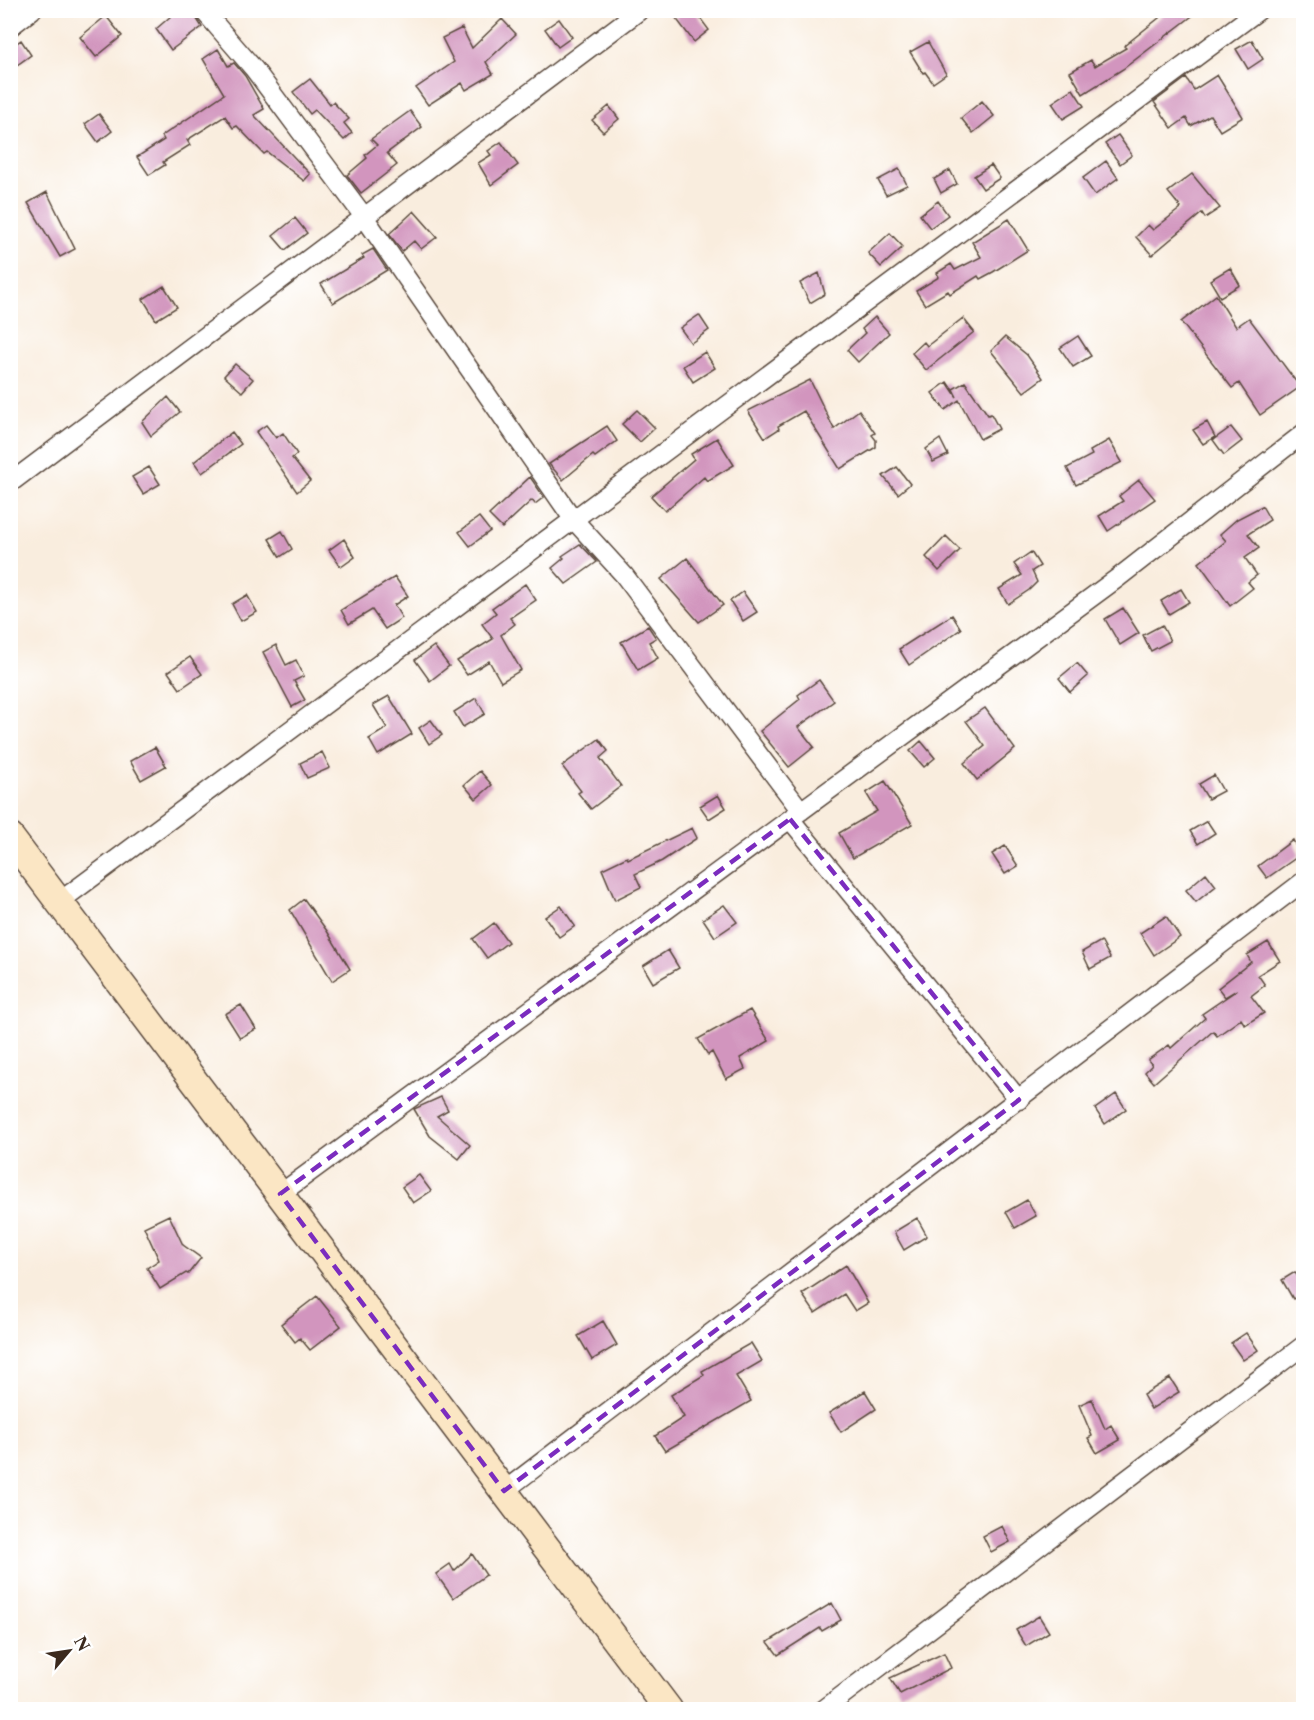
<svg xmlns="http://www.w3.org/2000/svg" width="1314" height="1720" viewBox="0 0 1314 1720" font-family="'Libre Caslon Text',serif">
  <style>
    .building { fill: #d295be }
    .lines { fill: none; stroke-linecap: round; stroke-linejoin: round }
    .street-casing { stroke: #58473b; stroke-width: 21 }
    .secondary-casing { stroke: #58473b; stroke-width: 30 }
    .street { stroke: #fff; stroke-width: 18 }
    .secondary { stroke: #fbe6c4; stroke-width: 27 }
    .marked { fill: none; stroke: #7b2cbf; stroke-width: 4.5; stroke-dasharray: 12 8; stroke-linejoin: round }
  </style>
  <rect width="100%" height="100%" fill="#fff"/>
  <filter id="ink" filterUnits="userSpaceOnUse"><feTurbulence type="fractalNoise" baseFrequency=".0167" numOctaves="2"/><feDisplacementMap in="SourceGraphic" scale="12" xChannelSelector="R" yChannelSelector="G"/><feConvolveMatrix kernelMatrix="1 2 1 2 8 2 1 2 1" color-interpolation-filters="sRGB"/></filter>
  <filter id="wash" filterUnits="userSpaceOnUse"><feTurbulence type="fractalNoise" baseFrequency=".008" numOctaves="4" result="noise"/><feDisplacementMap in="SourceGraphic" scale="24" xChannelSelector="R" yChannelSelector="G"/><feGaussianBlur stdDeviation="1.35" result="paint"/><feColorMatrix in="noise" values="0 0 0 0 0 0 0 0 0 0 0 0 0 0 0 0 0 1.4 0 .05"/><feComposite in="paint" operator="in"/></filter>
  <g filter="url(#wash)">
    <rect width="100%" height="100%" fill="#f9edde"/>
    <g id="blocks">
      <path class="building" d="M178,10H191L202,27L171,50L156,29Z
        M684,10H694L709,30L694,42L675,17Z
        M1169,10H1200L1123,69L1083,94L1070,72L1091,60L1095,66L1126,48L1124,46Z
        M106,16L122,36L96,57L80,37Z
        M502,19L516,34L486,62L493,74L466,90L462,83L428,105L416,88L454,62L442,38L462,28L472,48Z
        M559,19L572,37L558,47L545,29Z
        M21,40L31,55L10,70V48Z
        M1252,40L1263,59L1248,69L1236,49Z
        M928,42L946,74L933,83L925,72L923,73L910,52Z
        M218,49L228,66L234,63L245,76L264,109L254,115L310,174L304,181L267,152L264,154L237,126L233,128L225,116L187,140L190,145L163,162L165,165L149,175L137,157L164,140L162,136L224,94L203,59Z
        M1217,75L1243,117L1220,131L1210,115L1191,126L1186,118L1172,128L1154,102L1186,78L1194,90Z
        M310,79L330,104L333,102L349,119L344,123L352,133L344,140L315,110L310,114L293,92Z
        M1073,89L1084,106L1063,119L1052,103Z
        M982,101L994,116L973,133L961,118Z
        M609,106L619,119L603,132L592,120Z
        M410,111L422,127L387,153L397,165L361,193L347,175L367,158L365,155L377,145L371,139Z
        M99,114L112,131L98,142L85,124Z
        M1118,135L1132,155L1120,164L1105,144Z
        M501,142L518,165L491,185L478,163L491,155L488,151Z
        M1106,161L1118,178L1095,195L1083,178Z
        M991,165L1000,178L983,189L974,176Z
        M899,169L907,185L886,195L878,180Z
        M950,170L957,184L941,193L934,179Z
        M1192,174L1220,208L1205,218L1202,213L1152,255L1136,237L1148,225L1153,230L1181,208L1168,192Z
        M47,192L75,249L60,257L28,203Z
        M938,201L948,215L930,228L920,215Z
        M414,211L437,237L421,249L414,241L402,251L389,234Z
        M295,218L307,233L285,250L273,236Z
        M1009,219L1028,250L993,272L980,279L978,276L950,294L948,291L925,305L916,291L939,277L937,273L951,264L955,270L981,257L972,242Z
        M890,233L903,247L881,267L868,253Z
        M373,249L387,270L333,303L321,284L364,258L362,255Z
        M1230,268L1240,285L1220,297L1210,280Z
        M819,273L825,294L810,303L800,283Z
        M164,286L177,307L156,320L143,299Z
        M1216,295L1236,327L1249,318L1300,387L1260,415L1239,383L1232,388L1181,322Z
        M699,315L709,330L691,343L680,328Z
        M875,317L889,333L858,362L847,350L865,333L862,329Z
        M963,318L974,332L926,370L912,353L924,342L927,346Z
        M1078,336L1091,356L1073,367L1060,348Z
        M1005,337L1027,355L1043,378L1024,392L991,351Z
        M705,352L715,368L693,382L683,366Z
        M235,364L253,379L242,392L224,376Z
        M810,380L834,429L859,410L875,433L872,435L876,440V447L840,469L804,411L778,426L779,429L765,438L748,411Z
        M947,382L957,397L953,389L965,382L988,415L991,414L999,429L980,439L959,400L945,410L932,393Z
        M168,397L180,412L151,436L142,422Z
        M637,410L655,428L640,442L622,424Z
        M1207,422L1215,437L1203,444L1193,430Z
        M266,425L276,438L283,433L297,454L292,458L310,481L297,492L256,432Z
        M607,426L617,441L595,457L593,455L563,480L549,464Z
        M1231,427L1242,441L1224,455L1213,440Z
        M232,432L241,444L202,473L194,462Z
        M717,438L734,465L707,481L704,477L665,511L651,496L694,459L691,454Z
        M940,439L948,455L933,462L926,449Z
        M1109,440L1122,462L1076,485L1067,468L1092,455L1090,451Z
        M149,467L160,484L143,494L132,477Z
        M897,467L910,484L898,494L883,476Z
        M530,477L544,497L535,504L532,500L502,528L489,515Z
        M1139,480L1155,499L1108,531L1099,516L1123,501L1119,496Z
        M1262,506L1270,520L1248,534L1259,548L1245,558L1257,575L1248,582L1253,588L1230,606L1199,563L1226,541L1220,534L1237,519Z
        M479,517L490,531L470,546L459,532Z
        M282,531L292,549L280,557L269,539Z
        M946,536L960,550L939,571L926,557Z
        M344,539L355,557L341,567L329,550Z
        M580,544L597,562L566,584L552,568L564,558L562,556Z
        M1031,552L1040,566L1032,571L1037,582L1029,590L1008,604L999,589L1022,575L1014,564Z
        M687,558L723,605L699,622L661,579Z
        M395,577L408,596L394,605L402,618L385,629L372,610L349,624L341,610Z
        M525,584L536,600L510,618L515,624L501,635L521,670L501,682L489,661L467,675L457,661L493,639L482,624L496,613L492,608Z
        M1181,589L1189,602L1169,614L1161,601Z
        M743,592L757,612L743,621L730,601Z
        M247,595L257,612L241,621L232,604Z
        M1123,608L1139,633L1120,645L1105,619Z
        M952,615L961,629L909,665L899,649Z
        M1162,625L1170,641L1151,651L1143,635Z
        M648,626L656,638L649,642L658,658L638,670L621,642Z
        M276,645L286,665L296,660L304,676L294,681L305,700L292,707L263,652Z
        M434,646L449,666L430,681L415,660Z
        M190,657L202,674L180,689L168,672Z
        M1077,663L1088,676L1070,692L1059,678Z
        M819,680L834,701L798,727L814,747L789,767L760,731L800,699L798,695Z
        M389,696L412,734L378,755L369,739L387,728L373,705Z
        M476,698L485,714L463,727L454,712Z
        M985,708L1015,749L977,780L964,763L985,746L966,721Z
        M431,720L442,735L429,744L419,728Z
        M599,739L608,751L600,758L621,786L591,809L578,793L581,791L562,766Z
        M921,741L935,758L924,767L910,751Z
        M155,747L166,766L141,780L130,761Z
        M322,752L330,768L307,778L300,763Z
        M480,771L492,785L476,799L464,785Z
        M1214,775L1223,791L1208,799L1199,784Z
        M885,781L912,824L853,858L839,833L877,811L866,793Z
        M718,795L726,808L709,819L700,806Z
        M1207,821L1215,833L1198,844L1190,831Z
        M692,828L697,838L662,861L635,874L641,887L615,900L602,869L627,857L628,859Z
        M1293,840L1300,855L1267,878L1258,866Z
        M1005,846L1018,866L1005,874L992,854Z
        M1206,873L1216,886L1196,902L1186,890Z
        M304,899L327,931L350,969L332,981L290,910Z
        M724,905L737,922L715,937L703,919Z
        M561,906L575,926L559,937L545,917Z
        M1166,916L1180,937L1154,955L1140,933Z
        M494,923L508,942L487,958L473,939Z
        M1101,941L1110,958L1090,969L1082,952Z
        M1268,942L1280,961L1258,975L1265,985L1251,996L1264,1013L1245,1025L1241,1019L1217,1036L1213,1031L1154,1083L1145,1072L1152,1065L1148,1060L1169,1045L1171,1048L1205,1018L1202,1014L1237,990L1225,997L1218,988L1251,962L1247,955Z
        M668,950L679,968L653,983L643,966Z
        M241,1005L256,1029L240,1038L225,1014Z
        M750,1010L769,1041L740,1058L745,1069L726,1079L712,1052L708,1055L698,1039Z
        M1116,1094L1126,1109L1105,1124L1095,1109Z
        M441,1097L448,1110L437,1116L470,1145L459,1159L430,1136L414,1109Z
        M419,1175L431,1191L413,1203L402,1187Z
        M1027,1200L1036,1216L1015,1228L1006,1212Z
        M169,1215L183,1245L201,1258L188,1274L186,1273L160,1289L147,1268L159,1260L144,1227Z
        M917,1218L927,1236L904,1250L894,1232Z
        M846,1265L868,1303L855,1311L844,1294L815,1313L802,1294Z
        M1295,1272L1304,1286V1293L1293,1299L1282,1280Z
        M317,1296L341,1326L310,1350L300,1338L295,1342L281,1324Z
        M603,1321L617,1345L592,1360L578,1336Z
        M1246,1333L1258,1350L1243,1360L1231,1343Z
        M751,1343L762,1361L736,1376L751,1401L665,1451L655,1436L684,1417L671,1395L704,1375L702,1371Z
        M1170,1378L1179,1392L1151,1409L1143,1395Z
        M865,1391L876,1409L841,1432L829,1413Z
        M1092,1399L1105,1429L1111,1425L1120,1440L1097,1453L1088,1438L1092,1436L1079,1405Z
        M1002,1526L1010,1542L991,1552L983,1536Z
        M472,1554L486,1575L453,1598L436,1574L450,1564L454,1571Z
        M832,1603L841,1620L822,1631L820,1628L778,1655L768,1642Z
        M1039,1616L1049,1632L1026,1646L1016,1630Z
        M944,1653L951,1668L900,1694L890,1678Z"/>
    </g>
  </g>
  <g filter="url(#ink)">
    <use href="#blocks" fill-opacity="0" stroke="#58473b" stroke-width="1.5"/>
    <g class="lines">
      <g class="street-casing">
        <path id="street" d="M203,10L254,69L365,218L573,519L624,575L801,811
          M10,27L32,10
          M10,483L640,10
          M790,819L1019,1100
          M59,902L1259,10
          M280,1194L1119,577L1304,433
          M504,1491L1304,881
          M823,1710L1304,1345"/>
      </g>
      <g class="secondary-casing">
        <path id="secondary" d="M10,837L669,1710"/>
      </g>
      <use href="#street" class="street"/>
      <use href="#secondary" class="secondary"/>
    </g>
  </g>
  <path class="marked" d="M790,819L1019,1100L504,1491L280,1194Z"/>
  <rect width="1314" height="1720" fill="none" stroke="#fff" stroke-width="36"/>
  <g transform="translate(69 1651) rotate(61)" stroke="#ffffff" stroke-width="4.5" paint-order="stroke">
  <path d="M0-4.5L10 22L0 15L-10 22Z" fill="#3b2a1e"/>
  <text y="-9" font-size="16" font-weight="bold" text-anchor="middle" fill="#3b2a1e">N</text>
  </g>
</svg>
